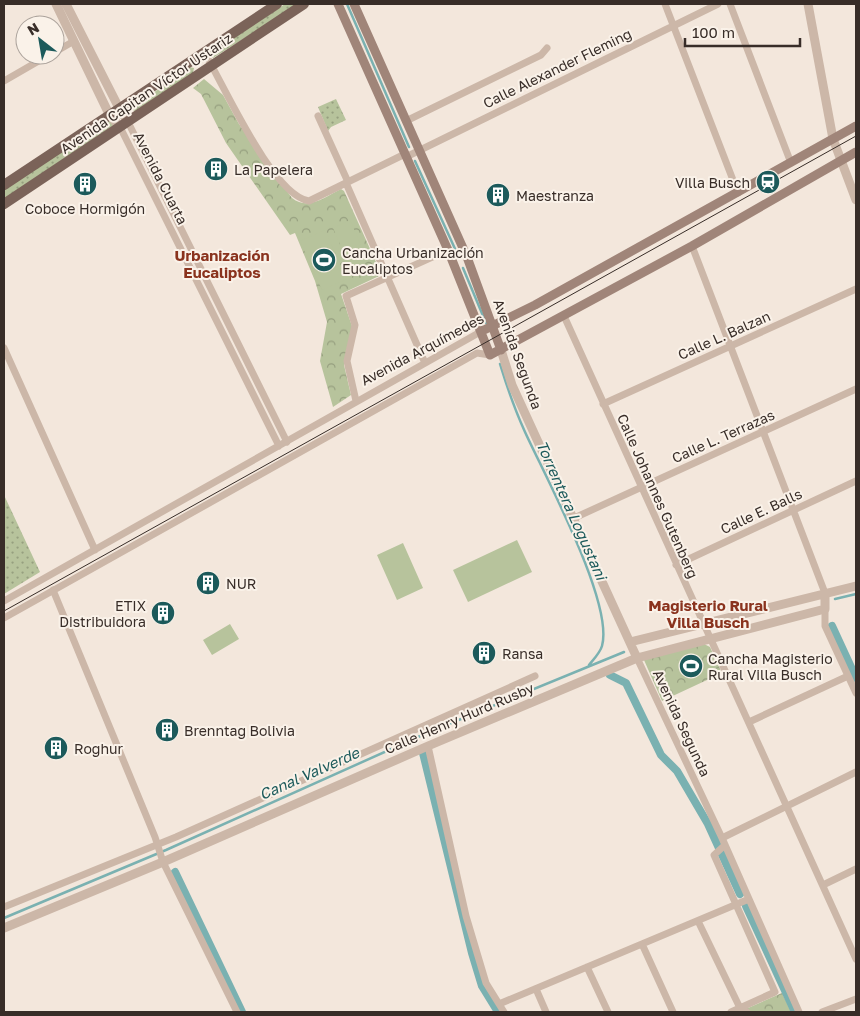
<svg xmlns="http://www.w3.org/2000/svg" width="860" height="1016" viewBox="0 0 860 1016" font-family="'Golos Text',sans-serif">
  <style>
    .grass { fill: url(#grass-dots) }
    .park { fill: url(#park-crowns) }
    .pitch { fill: #b7c39c }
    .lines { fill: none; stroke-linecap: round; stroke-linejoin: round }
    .stream { stroke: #7ab1b1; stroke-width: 2.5 }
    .canal { stroke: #7ab1b1; stroke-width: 8 }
    .minor { stroke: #ccb7a8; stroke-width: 7 }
    .tertiary { stroke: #ccb7a8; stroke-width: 9 }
    .secondary { stroke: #a08579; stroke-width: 9 }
    .primary { stroke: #7b6359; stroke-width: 10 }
    .tram { stroke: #382d28; stroke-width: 1 }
    .labels { text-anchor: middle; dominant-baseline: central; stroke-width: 4; stroke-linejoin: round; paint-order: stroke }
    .street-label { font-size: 14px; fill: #382d28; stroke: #faf2e9 }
    .poi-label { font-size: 14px; fill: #382d28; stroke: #faf2e9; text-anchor: start }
    .neighbourhood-label { font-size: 15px; font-weight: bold; fill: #8a331e; stroke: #faf2e9 }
    .water-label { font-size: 15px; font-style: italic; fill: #1c5a5b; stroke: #faf2e9 }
  </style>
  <defs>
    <pattern id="grass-dots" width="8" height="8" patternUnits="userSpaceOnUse" patternTransform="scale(1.25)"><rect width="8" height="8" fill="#b7c39c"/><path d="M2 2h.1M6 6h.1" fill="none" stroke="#969f7f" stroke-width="1.8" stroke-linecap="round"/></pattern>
    <pattern id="park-crowns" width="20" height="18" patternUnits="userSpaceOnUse" patternTransform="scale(1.25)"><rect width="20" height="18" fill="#b7c39c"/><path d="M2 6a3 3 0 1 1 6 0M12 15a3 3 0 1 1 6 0" fill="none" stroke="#969f7f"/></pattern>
  </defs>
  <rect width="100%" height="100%" fill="#f3e7dc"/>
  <path class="grass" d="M285,4H298L213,58L210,55L212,52Z
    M189,67L194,68L193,73L135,111L131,109Z
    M336,99L346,120L331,127L328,131L318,107Z
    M108,120H111L114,125L4,199V190Z
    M4,495L40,572L4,594Z"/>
  <path class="park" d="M204,79L223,95L239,124L292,198C308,211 325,197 341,189L344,191L380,271L379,276L341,294L352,326L344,365L351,395L333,407L320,361L327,322L315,281L295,233L290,235L226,143L201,94L193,88Z
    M704,644L710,647L722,673L662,701L644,660Z
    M782,993L791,1012H739Z"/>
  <path class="pitch" d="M350,220L361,245L344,253L333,228Z
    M325,230L347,279L322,290L300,241Z
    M517,540L532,572L468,602L453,570Z
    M403,543L423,588L397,600L377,555Z
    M230,624L239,639L212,655L203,640Z
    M694,646L708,676L689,685L675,655Z"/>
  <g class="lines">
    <path class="stream" d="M347,4L409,147
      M415,161L456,251
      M463,268L486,323
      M500,364C507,387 515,410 525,432C545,476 614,603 602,646C600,653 593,660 589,665
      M835,599L856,594
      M4,918L166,850L427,733L624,652"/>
    <path class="canal" d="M832,626L856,678
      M610,675L626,683L661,755L677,771L708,824L740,894
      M423,753L472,953L482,986L498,1012
      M175,872L242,1012
      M746,906L794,1010"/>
    <path class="minor" d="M665,4L738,193
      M730,4L791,163
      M55,52L74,41
      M204,52C224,85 272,195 309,201L405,154
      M4,81L49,55
      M318,116L348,182
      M406,121L541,55L547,48
      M128,122L287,442
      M120,127L279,446
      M406,157L718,4
      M346,183L425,363
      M692,246L825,593
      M564,316L856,959
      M4,348L95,550
      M356,401L347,361L355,325L346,296L448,250
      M603,404L856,289
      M572,519L856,389
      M676,565L856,481
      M53,590L155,837L163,862L237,1012
      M4,601L482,331
      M825,609V626L856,693
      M4,618L477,353L490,355
      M637,658L722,838L799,1012
      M749,722L848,676
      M428,746L466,916L486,983L504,1012
      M722,838L856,772
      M725,845L714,855L775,992L731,1012
      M823,885L856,869
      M4,907L176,837L535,676
      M698,921L740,1008L747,1012
      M642,944L673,1012
      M587,967L608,1012
      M536,989L546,1012
      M499,1004L749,899
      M822,1012L856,999"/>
    <path class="tertiary" d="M56,4L109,114L120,127
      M66,4L119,108L128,122
      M808,4L833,139L856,200
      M501,350L512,385L637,658
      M630,642L856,586
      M4,928L163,862L428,746L637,658L825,609V593"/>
    <path class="secondary" d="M338,4L448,250L490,355L692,246L856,152
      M354,4L467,257L501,350
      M482,331L535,305L856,126"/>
    <path class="primary" d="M4,185L277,4
      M4,204L304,4"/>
    <path class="tram" d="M4,611L856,136"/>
  </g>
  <defs>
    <g id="building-disc" transform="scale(1.25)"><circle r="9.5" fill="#1c5a5b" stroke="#faf2e9"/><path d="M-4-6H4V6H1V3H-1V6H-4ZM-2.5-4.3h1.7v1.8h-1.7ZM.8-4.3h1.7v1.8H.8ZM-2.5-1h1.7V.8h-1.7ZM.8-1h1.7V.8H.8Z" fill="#fff"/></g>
    <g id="station-disc" transform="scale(1.25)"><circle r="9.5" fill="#1c5a5b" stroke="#faf2e9"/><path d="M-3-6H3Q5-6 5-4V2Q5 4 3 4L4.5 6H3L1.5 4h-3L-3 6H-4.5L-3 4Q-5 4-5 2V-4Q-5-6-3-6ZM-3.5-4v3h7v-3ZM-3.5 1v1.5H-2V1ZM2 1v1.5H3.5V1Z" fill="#fff"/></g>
    <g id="stadium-disc" transform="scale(1.25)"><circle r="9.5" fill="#1c5a5b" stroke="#faf2e9"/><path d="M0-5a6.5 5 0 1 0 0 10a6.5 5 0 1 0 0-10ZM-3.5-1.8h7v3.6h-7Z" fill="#fff"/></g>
  </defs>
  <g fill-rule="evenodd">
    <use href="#building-disc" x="216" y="169"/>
    <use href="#station-disc" x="768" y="182"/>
    <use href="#building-disc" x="85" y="184"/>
    <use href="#building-disc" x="498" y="195"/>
    <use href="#stadium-disc" x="324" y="260"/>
    <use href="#building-disc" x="208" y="583"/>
    <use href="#building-disc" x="163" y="613"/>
    <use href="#building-disc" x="484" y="653"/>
    <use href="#stadium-disc" x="691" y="666"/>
    <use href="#building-disc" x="167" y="730"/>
    <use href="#building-disc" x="56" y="748"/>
  </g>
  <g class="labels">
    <g class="street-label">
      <text transform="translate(557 68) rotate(-26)">Calle Alexander Fleming</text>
      <text transform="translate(146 93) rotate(-34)">Avenida Capitan Víctor Ustariz</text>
      <text transform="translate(161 178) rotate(63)">Avenida Cuarta</text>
      <text transform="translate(724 335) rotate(-24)">Calle L. Balzan</text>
      <text transform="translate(422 349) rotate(-28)">Avenida Arquímedes</text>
      <text transform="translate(518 354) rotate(70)">Avenida Segunda</text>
      <text transform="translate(723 436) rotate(-24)">Calle L. Terrazas</text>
      <text transform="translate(658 496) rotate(66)">Calle Johannes Gutenberg</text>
      <text transform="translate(761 511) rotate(-25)">Calle E. Balls</text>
      <text transform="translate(459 718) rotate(-23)">Calle Henry Hurd Rusby</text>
      <text transform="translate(682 723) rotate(65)">Avenida Segunda</text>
    </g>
    <g class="poi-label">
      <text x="234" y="169">La Papelera</text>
      <text x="750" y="182" text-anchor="end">Villa Busch</text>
      <text x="516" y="195">Maestranza</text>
      <text x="85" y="208" text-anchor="middle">Coboce Hormigón</text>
      <text x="342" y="252">Cancha Urbanización<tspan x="342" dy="16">Eucaliptos</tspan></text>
      <text x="226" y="583">NUR</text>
      <text x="146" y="605" text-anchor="end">ETIX<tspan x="146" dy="16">Distribuidora</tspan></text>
      <text x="502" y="653">Ransa</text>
      <text x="708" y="658">Cancha Magisterio<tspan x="708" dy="16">Rural Villa Busch</tspan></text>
      <text x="184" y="730">Brenntag Bolivia</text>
      <text x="74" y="748">Roghur</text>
    </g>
    <g class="neighbourhood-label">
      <text x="222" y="255">Urbanización<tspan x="222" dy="17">Eucaliptos</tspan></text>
      <text x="708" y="605">Magisterio Rural<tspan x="708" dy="17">Villa Busch</tspan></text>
    </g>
    <g class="water-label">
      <text transform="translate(572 510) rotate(66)">Torrentera Logustani</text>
      <text transform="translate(309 773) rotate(-24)">Canal Valverde</text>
    </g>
  </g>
  <rect width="860" height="1016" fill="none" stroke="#382d28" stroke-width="10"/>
  <g transform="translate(40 40) rotate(329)"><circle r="24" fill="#faf2e9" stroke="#aca39c"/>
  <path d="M0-4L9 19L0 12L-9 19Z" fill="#1c5a5b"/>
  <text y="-8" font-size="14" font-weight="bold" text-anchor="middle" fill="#382d28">N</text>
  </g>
  <path d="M685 38v8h115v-8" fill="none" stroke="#382d28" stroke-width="2.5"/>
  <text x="692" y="38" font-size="15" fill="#382d28" stroke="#faf2e9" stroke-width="4" paint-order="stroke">100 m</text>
</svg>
